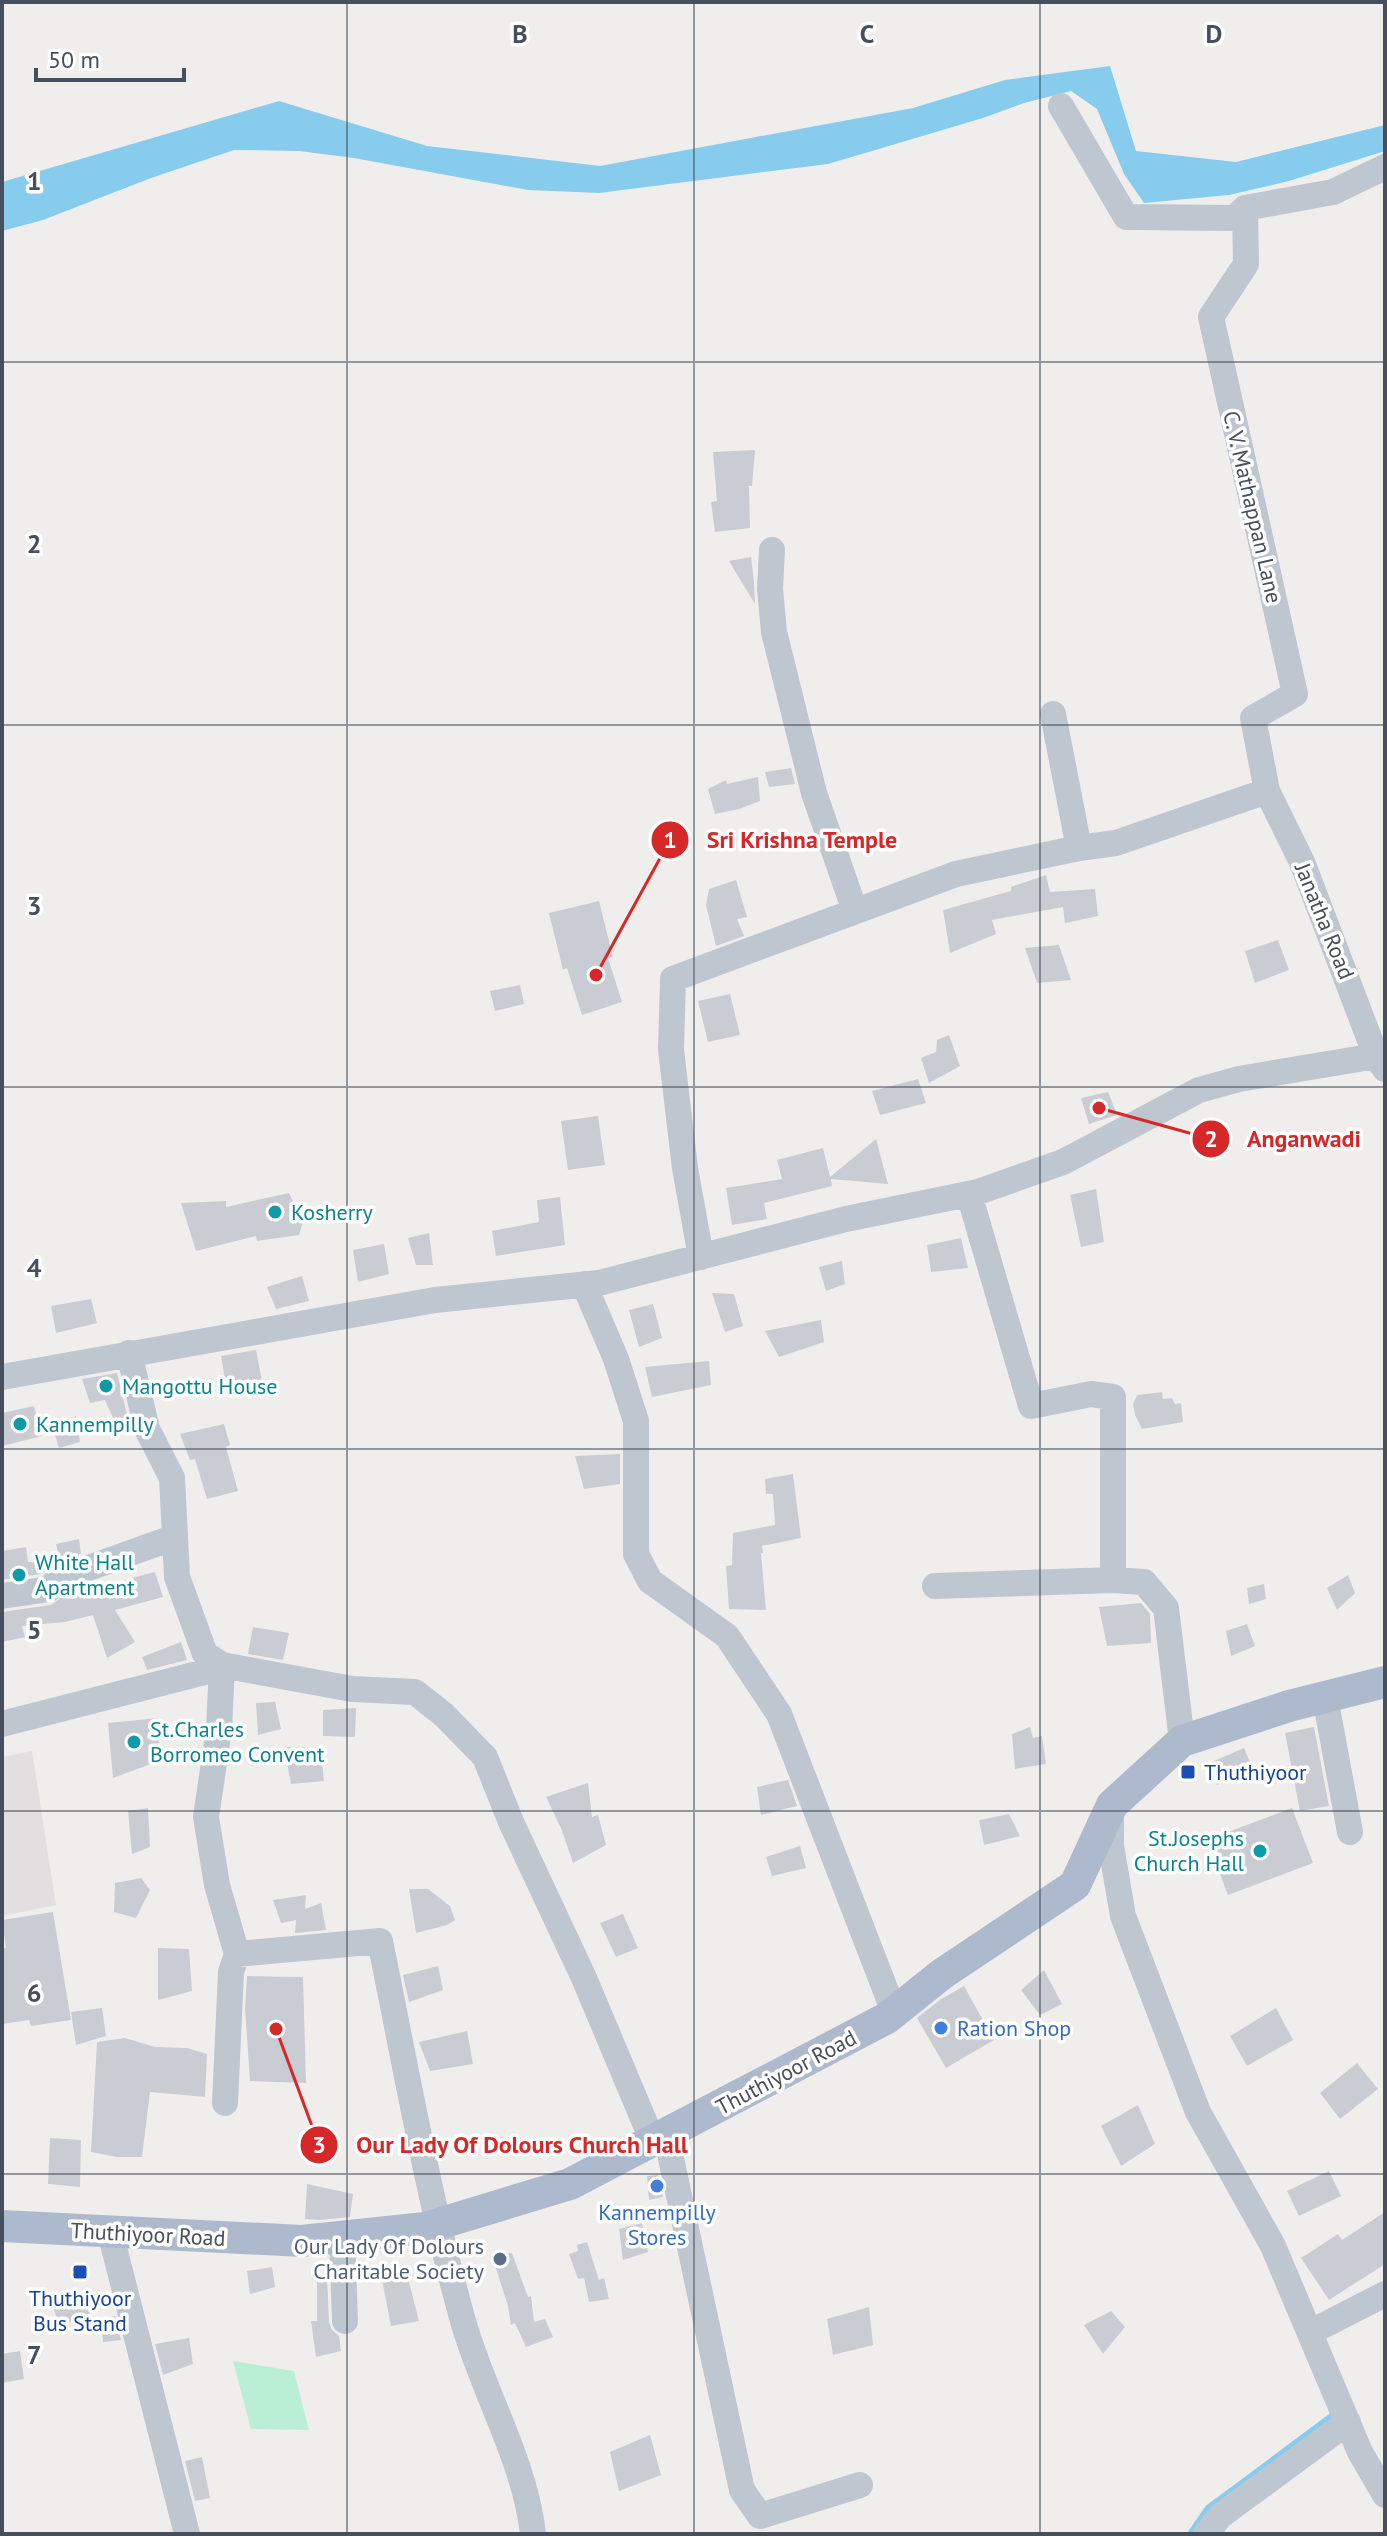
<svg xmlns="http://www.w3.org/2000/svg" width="1387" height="2536" viewBox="0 0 1387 2536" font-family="'PT Sans',sans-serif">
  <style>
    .education { fill: #e1dfdf }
    .green { fill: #bbefd5 }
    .water { fill: #87cced }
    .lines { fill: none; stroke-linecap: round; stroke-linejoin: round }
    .stream { stroke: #87cced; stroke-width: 6 }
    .building { fill: #caccd4 }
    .minor { stroke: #bec6d0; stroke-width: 26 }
    .major { stroke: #adb9cd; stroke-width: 32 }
    .grid { fill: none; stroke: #464f5b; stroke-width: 2; stroke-opacity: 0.55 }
    .culture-dot { fill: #0f9aa8; stroke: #fff; stroke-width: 3 }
    .transit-dot { fill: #1a4fb4; stroke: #fff; stroke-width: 3 }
    .shop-dot { fill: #3f7fe0; stroke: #fff; stroke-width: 3 }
    .service-dot { fill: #5c6f8a; stroke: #fff; stroke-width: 3 }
    .labels { text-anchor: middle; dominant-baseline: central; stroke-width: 7; stroke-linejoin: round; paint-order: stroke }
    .street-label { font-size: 22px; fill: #464f5b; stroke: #fff }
    .culture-label { font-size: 22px; fill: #0d838f; stroke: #fff; text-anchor: start }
    .transit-label { font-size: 22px; fill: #164399; stroke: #fff; text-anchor: start }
    .shop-label { font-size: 22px; fill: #366cbe; stroke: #fff; text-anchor: start }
    .service-label { font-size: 22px; fill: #4e5e75; stroke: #fff; text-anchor: end }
    .grid-label { font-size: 26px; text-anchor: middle; font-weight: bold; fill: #464f5b; stroke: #fff; stroke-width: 7; stroke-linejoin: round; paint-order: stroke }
    .leader { fill: none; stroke: #d62828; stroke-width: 3 }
    .callout-dot { fill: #d62828; stroke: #fff; stroke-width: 3 }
    .mark-label { font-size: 24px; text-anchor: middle; font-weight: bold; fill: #fff }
    .callout-label { font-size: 24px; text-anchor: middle; font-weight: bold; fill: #d62828; stroke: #fff; stroke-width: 7; stroke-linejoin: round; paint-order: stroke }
  </style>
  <rect width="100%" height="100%" fill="#f0eeed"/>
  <path class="education" d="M32,1751L56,1905L2,1916V1757Z"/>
  <path class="green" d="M233,2361L294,2371L309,2430L251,2429Z"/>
  <path class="water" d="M1110,66L1136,151L1236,162L1385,125V151L1289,181L1229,195L1144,203L1124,174L1097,109L1071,91L1024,103L983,118L828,164L599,193L528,190L354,158L299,151L234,150L151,178L43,220L2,231V182L279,101L427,146L600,166L913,108L1005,80Z"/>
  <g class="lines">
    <path class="stream" d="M1190,2534L1208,2508L1337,2412"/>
  </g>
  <path class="building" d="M755,450L752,486H749L750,528L715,532L711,502L717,501L713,452Z
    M751,557L754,582L755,604L729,561Z
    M791,768L795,784L769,787L765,772Z
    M758,777L760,801L739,809L715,814L708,789L726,780L727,784Z
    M1046,875L1050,892L1095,889L1098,916L1065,923L1063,907L992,920L996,934L950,953L943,910L1011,891V887Z
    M736,880L747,917L737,919L744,936L716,946L706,905L709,889Z
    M599,901L613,957L608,958L622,1002L582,1015L567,968L563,970L549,913Z
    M1278,940L1289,970L1255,983L1245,951Z
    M1059,945L1071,980L1037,983L1025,948Z
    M520,985L524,1004L495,1011L490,991Z
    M730,994L740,1035L708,1042L698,1001Z
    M949,1035L960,1066L929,1083L921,1058L936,1052L937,1040Z
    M918,1079L926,1103L880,1115L872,1091Z
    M1108,1092L1117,1115L1089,1124L1081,1098Z
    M598,1116L605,1165L568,1170L561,1121Z
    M876,1139L888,1184L831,1179L832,1186L764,1203L767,1219L732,1225L726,1188L782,1179L777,1160L823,1148L830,1177Z
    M1096,1189L1104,1242L1081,1247L1070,1195Z
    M289,1193L303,1222L299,1235L257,1241L256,1236L196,1251L181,1203L226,1201V1207Z
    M560,1197L565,1245L496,1256L492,1231L539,1222L537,1200Z
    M429,1233L433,1265H416L408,1238Z
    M961,1238L968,1268L931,1272L927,1245Z
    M384,1244L389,1274L358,1282L353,1250Z
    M842,1261L845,1284L826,1291L819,1267Z
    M302,1276L309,1301L276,1309L267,1287Z
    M712,1293L734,1294L743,1326L725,1332Z
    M91,1299L97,1323L56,1333L51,1306Z
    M653,1304L662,1338L639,1347L629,1310Z
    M821,1320L824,1342L779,1357L765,1331Z
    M256,1350L263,1386L227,1392L221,1356Z
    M709,1361L711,1385L652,1397L645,1367Z
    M117,1373L130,1427L120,1434L105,1400L90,1403L82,1379Z
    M1162,1392L1163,1399L1172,1398L1175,1404L1181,1403L1183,1422L1142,1429L1135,1415L1133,1404L1137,1395Z
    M34,1406L42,1436L2,1446V1413Z
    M76,1416L80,1442L59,1448L52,1425Z
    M224,1424L230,1445L226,1447L238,1491L207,1499L195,1459L190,1460L180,1434Z
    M620,1454V1484L584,1489L575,1456Z
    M793,1474L801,1538L762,1546L763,1553H761L766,1610L729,1609L726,1566L732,1565L733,1533L775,1525L773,1494H766L765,1479Z
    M79,1539L81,1554L60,1561L56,1544Z
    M26,1547L28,1562H58L41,1574L2,1580V1551Z
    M155,1572L163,1597L115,1610L135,1642L107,1658L93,1615L65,1622L22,1626L25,1637L2,1642V1612L51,1605L67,1593L86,1586L87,1590L92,1588V1593L128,1579Z
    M1348,1575L1355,1593L1337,1610L1327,1588Z
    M1264,1584L1266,1599L1249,1604L1247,1588Z
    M1141,1603L1150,1614L1151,1643L1107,1646L1099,1607Z
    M1247,1624L1255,1646L1231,1656L1226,1631Z
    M253,1627L289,1633L283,1660L248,1654Z
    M181,1642L187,1660L147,1670L142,1657Z
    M275,1702L281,1729L258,1735L256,1703Z
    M356,1708L355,1737L323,1736V1710Z
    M158,1718L159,1761L113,1778L108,1723Z
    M1030,1727L1033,1738L1042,1736L1046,1764L1015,1769L1012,1734Z
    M1314,1727L1329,1806L1300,1811L1285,1733Z
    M284,1747L321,1748L324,1781L291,1784Z
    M1244,1748L1253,1769L1217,1785L1207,1764Z
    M788,1780L797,1806L761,1815L757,1787Z
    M588,1783L592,1817L598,1815L606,1845L573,1863L561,1828L546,1797Z
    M148,1808L150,1847L132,1854L128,1811Z
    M1292,1808L1313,1863L1228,1895L1207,1840Z
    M1009,1814L1020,1836L984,1845L979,1820Z
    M800,1846L806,1868L772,1876L766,1857Z
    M141,1878L150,1890L136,1918L114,1912L115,1883Z
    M409,1889H428L450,1906L455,1920L447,1925L416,1933Z
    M306,1895L305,1909L321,1903L326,1930L295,1933L296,1920L281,1923L273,1900Z
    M53,1912L71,2020L31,2026L29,2020L2,2024V1948H6L2,1920Z
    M623,1914L638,1948L616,1957L600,1923Z
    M158,1948L189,1949L192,1991L158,2000Z
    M438,1966L443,1990L409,2002L403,1975Z
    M1044,1970L1062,2004L1040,2015L1021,1990Z
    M247,1976L303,1977L306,2083L250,2081L245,2008Z
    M964,1986L994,2040L946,2068L917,2018L941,1999Z
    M102,2008L106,2036L76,2045L71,2012Z
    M1276,2008L1293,2040L1247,2066L1230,2036Z
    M467,2031L473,2064L430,2071L419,2042Z
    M125,2038L155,2047L187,2048L207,2054L205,2097L150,2092L142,2157H117L91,2152L97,2042Z
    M1357,2063L1378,2089L1340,2119L1320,2093Z
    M1138,2105L1155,2144L1121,2166L1101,2126Z
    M50,2138L81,2140L80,2187L48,2184Z
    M1329,2171L1341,2196L1299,2216L1287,2191Z
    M658,2175L663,2197L649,2200L647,2176Z
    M307,2184L353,2194L350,2217L319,2220L305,2219Z
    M1385,2212V2264L1329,2300L1301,2258L1338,2234L1342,2240Z
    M642,2223L648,2252L623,2260L619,2229Z
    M587,2242L599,2280L604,2278L609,2299L589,2302L584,2278L578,2279L569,2254L578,2251L577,2245Z
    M512,2253L528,2297L531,2296L534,2322L545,2319L553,2337L526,2347L515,2323L511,2325L508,2306L492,2256Z
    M272,2267L275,2287L250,2294L247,2271Z
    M327,2275L329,2322L332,2330L339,2336L341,2351L316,2357L311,2321H317V2276Z
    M408,2278L419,2321L391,2326L382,2280Z
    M86,2296L91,2317L58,2325L53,2304Z
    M869,2307L873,2345L833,2355L827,2319Z
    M1111,2311L1125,2327L1103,2354L1084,2325Z
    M115,2316L121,2340L103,2342L100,2318Z
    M189,2338L193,2364L163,2375L155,2344Z
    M20,2351L24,2379L2,2383V2354Z
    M650,2435L661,2475L619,2491L610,2452Z
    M202,2457L210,2498L195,2501L185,2461Z"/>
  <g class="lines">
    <path class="minor" d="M1061,106L1126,217L1234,218L1245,208L1333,192L1385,167
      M1245,208L1246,264L1211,317L1295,694L1253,718L1267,791L1302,862L1376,1056
      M772,550L770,589L774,632L814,793L855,911
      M1053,714L1079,848
      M969,1194L1031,1406L1091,1394L1113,1397V1580L1144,1582L1166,1608L1182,1741
      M701,1257L685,1168L671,1050L673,979L956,874L1079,848L1116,843L1267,791
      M584,1284L616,1359L636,1421V1554L650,1581L727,1636L779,1714L894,2012
      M129,1353L147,1429L172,1478L177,1577L205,1654L222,1665L352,1689L415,1692L444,1715L485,1757L511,1822L584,1978L653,2142
      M2,1377L435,1300L599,1283L846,1219L978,1192L1063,1162L1199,1090L1239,1079L1376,1056L1385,1069
      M935,1586L1113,1580
      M2,1596L49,1589L58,1579L175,1537
      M1325,1697L1350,1832
      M2,1724L201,1673L222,1665L219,1729L206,1817L217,1885L237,1954L231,1972L225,2103
      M1111,1813V1846L1123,1916L1198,2112L1273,2246L1360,2452L1385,2495
      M237,1954L380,1941C406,2068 428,2196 463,2321C483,2392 525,2461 533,2534
      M666,2135L742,2490L760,2516L860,2485
      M110,2232L187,2534
      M342,2237L345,2321
      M1311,2332L1385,2294
      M1206,2534L1220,2516L1348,2422"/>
    <path class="major" d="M2,2226L302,2241L425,2228L570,2184L887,2018L942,1974L1075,1885L1112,1805L1182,1741L1289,1706L1385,1682"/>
  </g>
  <path class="grid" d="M347,2V2534M694,2V2534M1040,2V2534M2,362H1385M2,725H1385M2,1087H1385M2,1449H1385M2,1811H1385M2,2174H1385"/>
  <g class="culture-dot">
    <circle cx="275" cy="1212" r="8"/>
    <circle cx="106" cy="1386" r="8"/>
    <circle cx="20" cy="1424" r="8"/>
    <circle cx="19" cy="1575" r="8"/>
    <circle cx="134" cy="1742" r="8"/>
    <circle cx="1260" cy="1851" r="8"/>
  </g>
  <g class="transit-dot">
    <rect x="1180" y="1764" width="16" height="16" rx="4"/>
    <rect x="72" y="2264" width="16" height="16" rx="4"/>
  </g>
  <g class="shop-dot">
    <circle cx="941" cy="2028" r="8"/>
    <circle cx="657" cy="2186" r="8"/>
  </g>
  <circle class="service-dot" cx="500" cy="2259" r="8"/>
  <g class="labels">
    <g class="street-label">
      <text transform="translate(1253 507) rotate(77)">C. V. Mathappan Lane</text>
      <text transform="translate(1325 921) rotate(68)">Janatha Road</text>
      <text transform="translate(786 2072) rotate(-28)">Thuthiyoor Road</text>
      <text transform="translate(148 2234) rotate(3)">Thuthiyoor Road</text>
    </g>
    <g class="culture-label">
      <text x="291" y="1212">Kosherry</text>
      <text x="122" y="1386">Mangottu House</text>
      <text x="36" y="1424">Kannempilly</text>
      <text x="35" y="1562">White Hall<tspan x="35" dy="25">Apartment</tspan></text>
      <text x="150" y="1729">St.Charles<tspan x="150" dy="25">Borromeo Convent</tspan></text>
      <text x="1244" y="1838" text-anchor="end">St.Josephs<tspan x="1244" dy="25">Church Hall</tspan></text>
    </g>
    <g class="transit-label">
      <text x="1204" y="1772">Thuthiyoor</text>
      <text x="80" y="2298" text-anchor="middle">Thuthiyoor<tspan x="80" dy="25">Bus Stand</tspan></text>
    </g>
    <g class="shop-label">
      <text x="957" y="2028">Ration Shop</text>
      <text x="657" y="2212" text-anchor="middle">Kannempilly<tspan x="657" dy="25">Stores</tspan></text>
    </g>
    <g class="service-label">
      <text x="484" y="2246">Our Lady Of Dolours<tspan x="484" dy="25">Charitable Society</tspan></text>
    </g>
  </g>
  <g class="grid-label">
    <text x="520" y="43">B</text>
    <text x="867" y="43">C</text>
    <text x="1214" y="43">D</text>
    <text x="34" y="190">1</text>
    <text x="34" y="553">2</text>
    <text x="34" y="915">3</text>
    <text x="34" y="1277">4</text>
    <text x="34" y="1639">5</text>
    <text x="34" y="2002">6</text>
    <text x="34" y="2364">7</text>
  </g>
  <path class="leader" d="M596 975L670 840M1099 1108L1211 1139M276 2029L319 2145"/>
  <g class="callout-dot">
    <circle cx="596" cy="975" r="8"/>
    <circle cx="1099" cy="1108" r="8"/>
    <circle cx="276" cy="2029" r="8"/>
    <circle cx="670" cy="840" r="20"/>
    <circle cx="1211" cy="1139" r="20"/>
    <circle cx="319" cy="2145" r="20"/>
  </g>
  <g class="mark-label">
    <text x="670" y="848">1</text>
    <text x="1211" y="1147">2</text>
    <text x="319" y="2153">3</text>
  </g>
  <g class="callout-label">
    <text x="802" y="848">Sri Krishna Temple</text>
    <text x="1304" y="1147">Anganwadi</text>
    <text x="522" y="2153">Our Lady Of Dolours Church Hall</text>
  </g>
  <rect width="1387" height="2536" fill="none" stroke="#464f5b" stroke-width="8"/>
  <path d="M36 68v12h148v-12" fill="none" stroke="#464f5b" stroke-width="4"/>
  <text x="48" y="68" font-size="24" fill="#464f5b" stroke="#ffffff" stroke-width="6" paint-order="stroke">50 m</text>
</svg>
